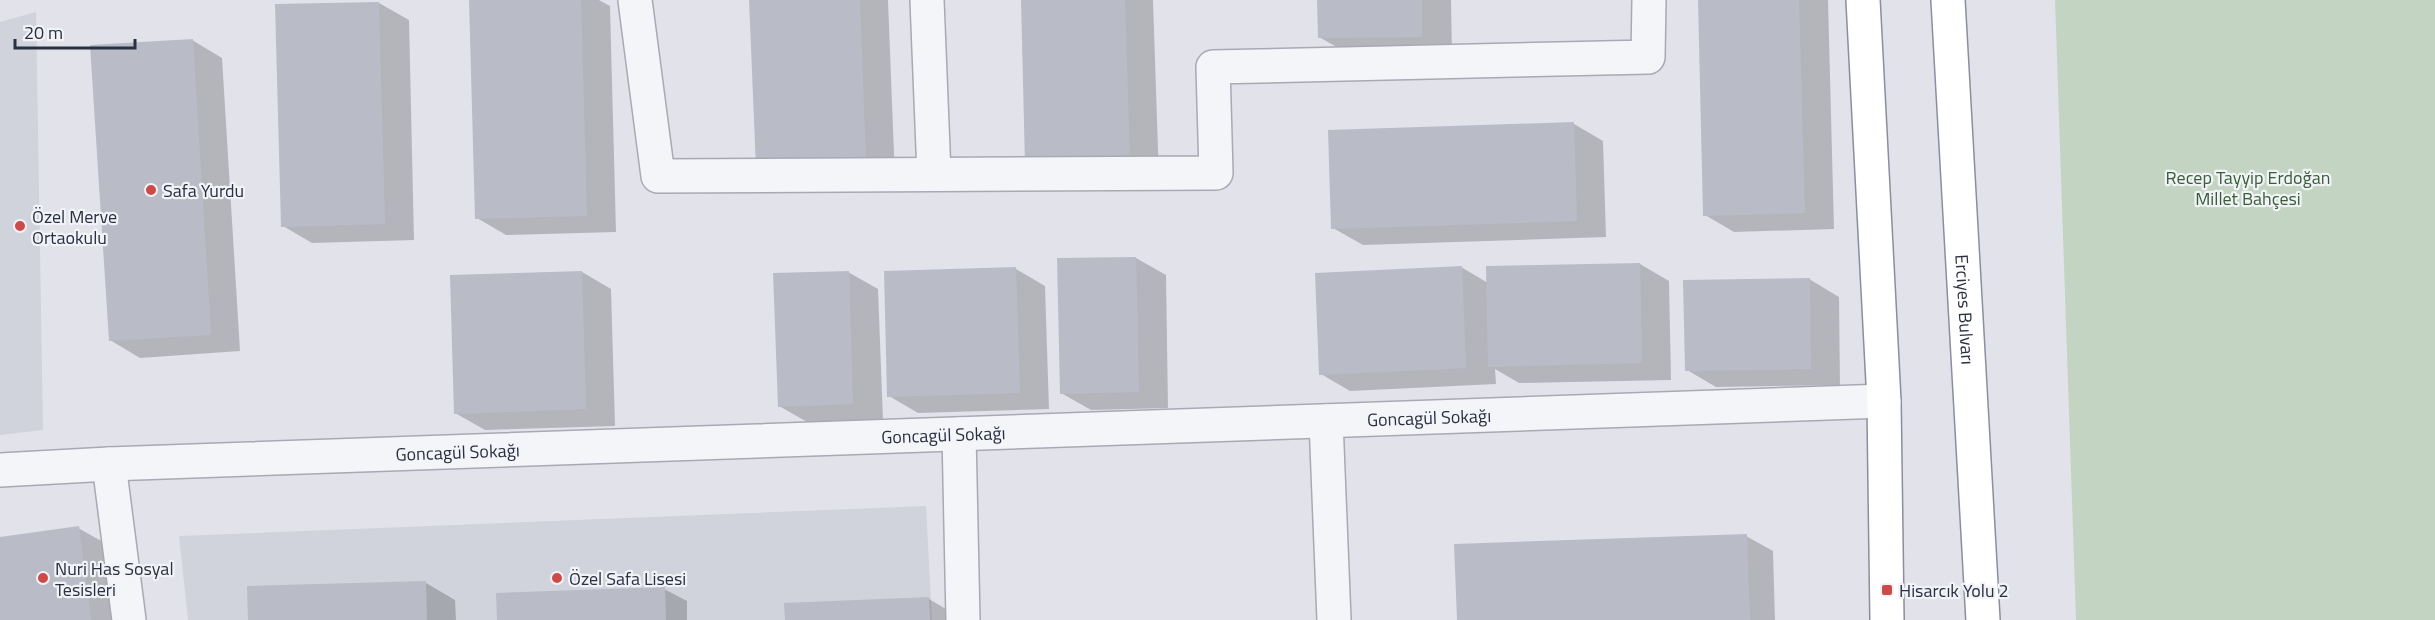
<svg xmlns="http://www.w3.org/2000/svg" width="2435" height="620" viewBox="0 0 2435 620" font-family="'Titillium Web',sans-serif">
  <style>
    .built { fill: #d0d2dc }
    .green { fill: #c4d4c3 }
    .shadow { fill: #0003 }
    .building { fill: #b9bcc7 }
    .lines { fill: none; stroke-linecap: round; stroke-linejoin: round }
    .street-casing { stroke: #a7a9b4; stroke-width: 36 }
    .highway-casing { stroke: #898ea0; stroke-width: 36 }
    .street { stroke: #f4f5f8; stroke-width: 33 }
    .highway { stroke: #fff; stroke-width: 33 }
    .poi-dot { fill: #cc4b49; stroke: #f1f3f7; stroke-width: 2 }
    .labels { text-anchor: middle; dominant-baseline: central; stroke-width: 4.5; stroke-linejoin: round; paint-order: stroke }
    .park-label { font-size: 18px; fill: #385d37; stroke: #f1f3f7 }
    .poi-label { font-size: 18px; fill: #2a2f42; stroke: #f1f3f7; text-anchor: start }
    .street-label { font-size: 18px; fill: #2a2f42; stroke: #f1f3f7 }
  </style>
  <rect width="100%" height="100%" fill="#e2e3ea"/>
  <path class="built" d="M36,12L43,430L0,435V22Z
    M926,506L932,620H188L179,536Z"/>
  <path class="green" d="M2055,0H2435V620H2076Z"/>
  <path class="shadow" d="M471,0H599L610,6L616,232L506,235L477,218Z
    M751,0H888L895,180L787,184Z
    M1022,0H1153L1159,179L1057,182Z
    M1319,0H1451L1452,53L1349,54L1319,37Z
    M1699,0H1828L1834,229L1734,232L1705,215Z
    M379,3L409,20L414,240L312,243L283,226L276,6Z
    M192,40L222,58L240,351L140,358L110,340Z
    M1574,124L1603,141L1606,237L1363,245L1333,228Z
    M1136,258L1166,275L1168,408L1091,410L1061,393Z
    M1640,264L1669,281L1671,380L1519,383L1495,369L1496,384L1350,391L1321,374L1461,267L1488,283Z
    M1016,269L1045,286L1049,409L918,413L889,396Z
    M582,272L611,289L615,426L485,430L455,413Z
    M848,272L878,289L883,420L809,423L779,406Z
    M1809,279L1839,297L1840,385L1716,387L1687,370Z
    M78,528L105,543L115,620H0V538Z
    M1746,536L1773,551L1775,620H1459Z
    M426,583L455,600L456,620H250Z
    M664,589L687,601V620H498Z
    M929,599L951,612L952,620H786Z"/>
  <path class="building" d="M469,0H581L587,216L475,219Z
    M749,0H860L866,164L756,168Z
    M1021,0H1125L1130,162L1025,166Z
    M1317,0H1422V37L1318,38Z
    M1698,0H1799L1805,213L1703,216Z
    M379,2L385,224L281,227L275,4Z
    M193,39L211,335L109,341L90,45Z
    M1574,122L1577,221L1331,229L1328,130Z
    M1136,257L1139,392L1060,394L1057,258Z
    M1640,263L1642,363L1488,367L1486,266Z
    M1462,266L1466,368L1319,375L1315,273Z
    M1016,267L1020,393L887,397L884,271Z
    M582,271L586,409L454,414L450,275Z
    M849,271L853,404L778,407L773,273Z
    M1810,278L1811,369L1685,371L1683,280Z
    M79,526L91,620H0V537Z
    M1747,534L1750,620H1457L1454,544Z
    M426,581L427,620H248L247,586Z
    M665,587L666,620H497L496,593Z
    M929,597L930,620H785L784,603Z"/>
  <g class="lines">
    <g class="street-casing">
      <g id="street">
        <path d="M635,0L658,176L1216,173L1213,67L1648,57L1649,0"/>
        <path d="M927,0L934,174"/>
        <path d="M1326,421L1334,620"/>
        <path d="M959,434L963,620"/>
        <path d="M109,464L129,620"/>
        <path id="s1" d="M0,470L109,464L1884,401"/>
      </g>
    </g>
    <g class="highway-casing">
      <g id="highway">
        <path d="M1863,0L1884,401L1887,620"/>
        <path id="s2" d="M1948,0L1983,620"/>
      </g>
    </g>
    <use href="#street" class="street"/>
    <use href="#highway" class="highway"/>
  </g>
  <g class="poi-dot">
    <circle cx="151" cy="190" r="6"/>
    <circle cx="20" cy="226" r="6"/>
    <circle cx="43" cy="578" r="6"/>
    <circle cx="557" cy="578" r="6"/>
    <rect x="1881" y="584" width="12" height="12" rx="3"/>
  </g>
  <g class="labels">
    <g class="park-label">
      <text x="2248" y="177">Recep Tayyip Erdoğan<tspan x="2248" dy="21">Millet Bahçesi</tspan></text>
    </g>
    <g class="poi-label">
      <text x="163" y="190">Safa Yurdu</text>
      <text x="32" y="216">Özel Merve<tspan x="32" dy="21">Ortaokulu</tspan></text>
      <text x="55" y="568">Nuri Has Sosyal<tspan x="55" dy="21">Tesisleri</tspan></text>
      <text x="569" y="578">Özel Safa Lisesi</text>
      <text x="1899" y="590">Hisarcık Yolu 2</text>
    </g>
    <g class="street-label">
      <text stroke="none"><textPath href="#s2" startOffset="310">Erciyes Bulvarı</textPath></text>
      <text stroke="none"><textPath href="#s1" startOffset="1430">Goncagül Sokağı</textPath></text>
      <text stroke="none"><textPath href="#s1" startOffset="944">Goncagül Sokağı</textPath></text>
      <text stroke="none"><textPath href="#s1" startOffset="458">Goncagül Sokağı</textPath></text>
    </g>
  </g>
  <path d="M15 39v9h120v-9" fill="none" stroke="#2a2f42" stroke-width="3"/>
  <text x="24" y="39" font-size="18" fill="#2a2f42" stroke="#f1f3f7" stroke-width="4.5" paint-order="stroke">20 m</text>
</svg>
